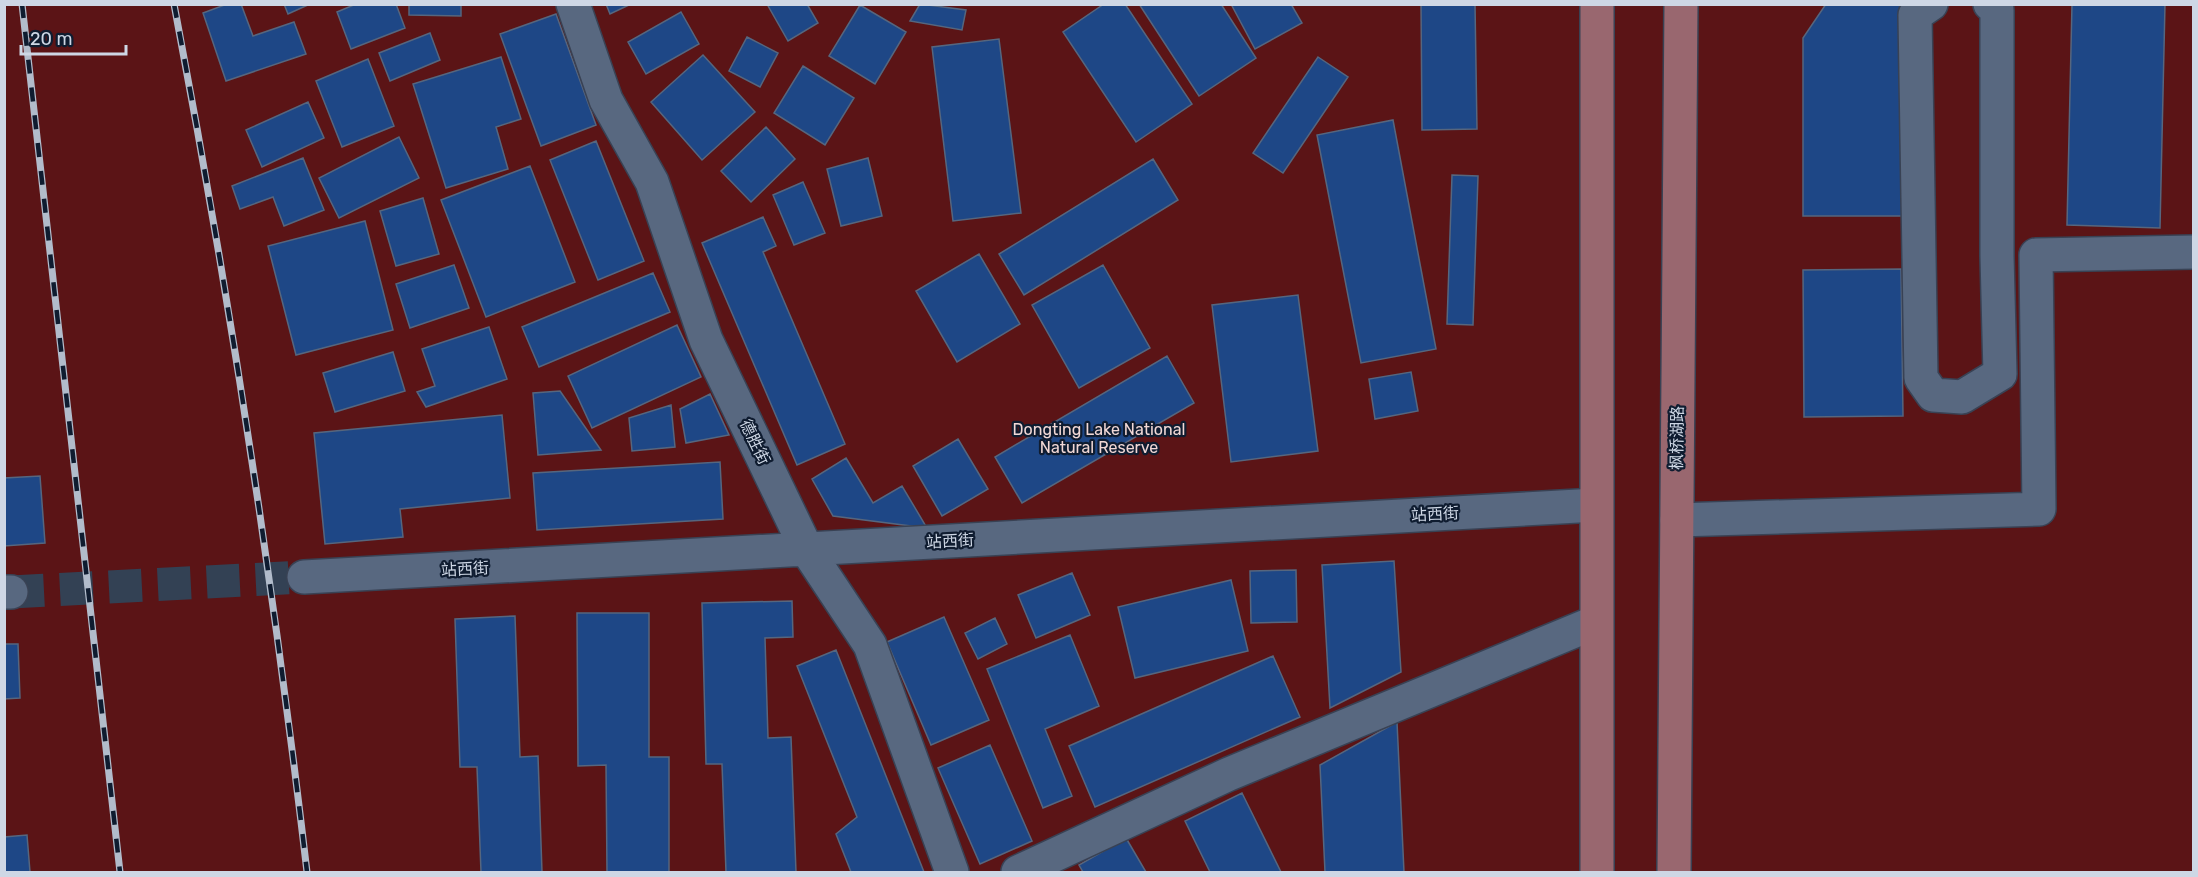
<svg xmlns="http://www.w3.org/2000/svg" width="2198" height="877" viewBox="0 0 2198 877" font-family="Rubik,'Noto Sans SC',sans-serif">
  <style>
    .green { fill: #5b1416 }
    .building { fill: #1e4786; stroke: #56667e; stroke-width: 1.5 }
    .lines { fill: none; stroke-linecap: round; stroke-linejoin: round }
    .secondary-tunnel { stroke: #334154; stroke-width: 33; stroke-dasharray: 33 16; stroke-linecap: butt }
    .street-casing { stroke: #394254; stroke-width: 36 }
    .secondary-casing { stroke: #394254; stroke-width: 36 }
    .primary-casing { stroke: #394254; stroke-width: 36 }
    .street { stroke: #586880; stroke-width: 33 }
    .secondary { stroke: #586880; stroke-width: 33 }
    .primary { stroke: #99676f; stroke-width: 33 }
    .rail-casing { stroke: #b2bccb; stroke-width: 7 }
    .rail { stroke: #0f1c30; stroke-width: 4.5; stroke-dasharray: 14; stroke-linecap: butt }
    .labels { text-anchor: middle; dominant-baseline: central; stroke-width: 4.5; stroke-linejoin: round; paint-order: stroke }
    .park-label { font-size: 16px; fill: #f1d8d6; stroke: #0f1c30 }
    .street-label { font-size: 16px; fill: #ced7e5; stroke: #0f1c30 }
  </style>
  <rect width="100%" height="100%" fill="#18263b"/>
  <path class="green" d="M5,5H2193V872H5Z"/>
  <path class="building" d="M227,4H241L253,36L294,22L306,54L226,81L203,13Z
    M284,4H310L288,14Z
    M356,4H396L405,28L351,49L337,12Z
    M409,4H461V16L409,15Z
    M606,4H631L610,14Z
    M767,4H807L818,23L788,41Z
    M920,4L966,10L962,30L910,21Z
    M1104,4H1125L1192,104L1136,142L1063,32Z
    M1139,4H1221L1256,58L1199,96Z
    M1231,4H1291L1302,23L1255,49Z
    M1421,4H1475L1477,129L1422,130Z
    M1826,4H1903V216H1803V38Z
    M2072,4H2165L2160,228L2067,225Z
    M860,5L906,32L875,84L829,56Z
    M681,12L699,44L646,74L628,42Z
    M556,14L596,125L541,146L500,34Z
    M430,33L440,60L390,81L379,53Z
    M747,37L778,53L760,87L729,71Z
    M999,39L1021,213L953,221L932,47Z
    M703,55L755,112L702,160L651,102Z
    M501,57L521,119L496,127L508,169L446,188L413,84Z
    M1318,57L1348,77L1283,173L1253,153Z
    M368,59L394,126L342,147L316,81Z
    M803,66L854,98L825,145L774,113Z
    M308,102L324,138L262,167L246,130Z
    M1393,120L1436,349L1361,363L1317,135Z
    M766,127L795,159L751,202L721,171Z
    M399,137L419,178L339,218L319,178Z
    M596,141L644,261L598,280L550,160Z
    M303,158L324,210L284,226L273,197L240,209L232,186Z
    M868,158L882,216L841,226L827,169Z
    M1153,159L1178,200L1024,295L999,254Z
    M530,166L575,282L486,317L441,200Z
    M1452,175L1478,176L1473,325L1447,324Z
    M803,182L825,233L794,245L773,195Z
    M423,198L439,254L396,266L380,211Z
    M763,217L776,246L763,252L845,444L797,465L702,243Z
    M365,221L393,330L296,355L268,246Z
    M979,254L1020,324L957,362L916,291Z
    M454,265L469,308L410,328L396,284Z
    M1103,265L1150,348L1079,388L1032,305Z
    M1901,269L1903,416L1804,417L1803,270Z
    M653,273L670,312L539,367L522,327Z
    M1298,295L1318,451L1231,462L1212,305Z
    M677,325L701,377L592,428L568,376Z
    M489,327L507,379L426,407L417,392L435,386L422,349Z
    M393,352L405,391L335,412L323,373Z
    M1167,356L1194,403L1022,503L995,457Z
    M1411,372L1418,411L1375,419L1369,379Z
    M560,391L601,450L538,455L533,393Z
    M710,394L729,435L686,443L680,409Z
    M671,405L675,447L632,451L629,418Z
    M502,415L510,498L400,509L403,537L325,544L314,433Z
    M958,439L988,489L942,516L913,466Z
    M846,458L873,503L902,486L927,528L833,516L812,479Z
    M720,462L723,519L537,530L533,473Z
    M40,476L45,543L4,546V478Z
    M1394,561L1401,672L1330,708L1322,565Z
    M1296,570L1297,622L1251,623L1250,571Z
    M1072,573L1090,615L1036,638L1018,595Z
    M1231,580L1248,651L1135,678L1118,607Z
    M792,601L793,637L765,638L768,738L791,737L796,872H726L722,764H706L702,603Z
    M577,613H649V757H669V872H607L606,765L578,766Z
    M515,616L520,757L538,756L542,872H481L477,767H460L455,619Z
    M944,617L989,720L931,745L887,642Z
    M995,618L1007,644L978,659L965,633Z
    M1070,635L1099,706L1045,729L1072,796L1043,808L987,669Z
    M4,644H18L20,698L4,699Z
    M836,650L924,872H851L836,834L857,817L797,666Z
    M1273,656L1300,717L1095,807L1069,746Z
    M1397,722L1404,872H1325L1320,765Z
    M990,745L1032,841L980,864L938,768Z
    M1242,793L1281,872H1210L1185,821Z
    M27,835L30,872H4V837Z
    M1126,838L1146,872H1083L1079,865Z"/>
  <g class="lines">
    <path class="secondary-tunnel" d="M11,592L304,577"/>
    <g class="street-casing">
      <path id="street" d="M573,4L606,100L652,182L706,340L807,550L870,645L952,872
        M1931,4L1915,15L1921,378L1933,395L1962,397L2000,374L1997,256V10L1990,4
        M1677,520L2039,509L2036,255L2194,252
        M304,577L1596,505
        M1018,872L1229,774L1596,622"/>
    </g>
    <g class="secondary-casing">
      <path id="secondary" d="M4,592H11"/>
    </g>
    <g class="primary-casing">
      <path id="primary" d="M1597,872V4
        M1674,872L1681,4"/>
    </g>
    <use href="#street" class="street"/>
    <use href="#secondary" class="secondary"/>
    <use href="#primary" class="primary"/>
    <g class="rail-casing">
      <path id="rail" d="M22,4L120,872
        M174,4C229,292 273,582 307,872"/>
    </g>
    <use href="#rail" class="rail"/>
  </g>
  <g class="labels">
    <g class="park-label">
      <text x="1099" y="429">Dongting Lake National<tspan x="1099" dy="18">Natural Reserve</tspan></text>
    </g>
    <g class="street-label">
      <text transform="translate(1677 438) rotate(-89)">枫桥湖路</text>
      <text transform="translate(755 442) rotate(64)">德胜街</text>
      <text transform="translate(1435 514) rotate(-3)">站西街</text>
      <text transform="translate(950 541) rotate(-3)">站西街</text>
      <text transform="translate(465 569) rotate(-3)">站西街</text>
    </g>
  </g>
  <rect width="2198" height="877" fill="none" stroke="#ced7e5" stroke-width="12"/>
  <path d="M21 45v9h105v-9" fill="none" stroke="#ced7e5" stroke-width="3"/>
  <text x="30" y="45" font-size="18" fill="#ced7e5" stroke="#0f1c30" stroke-width="4.5" paint-order="stroke">20 m</text>
</svg>
